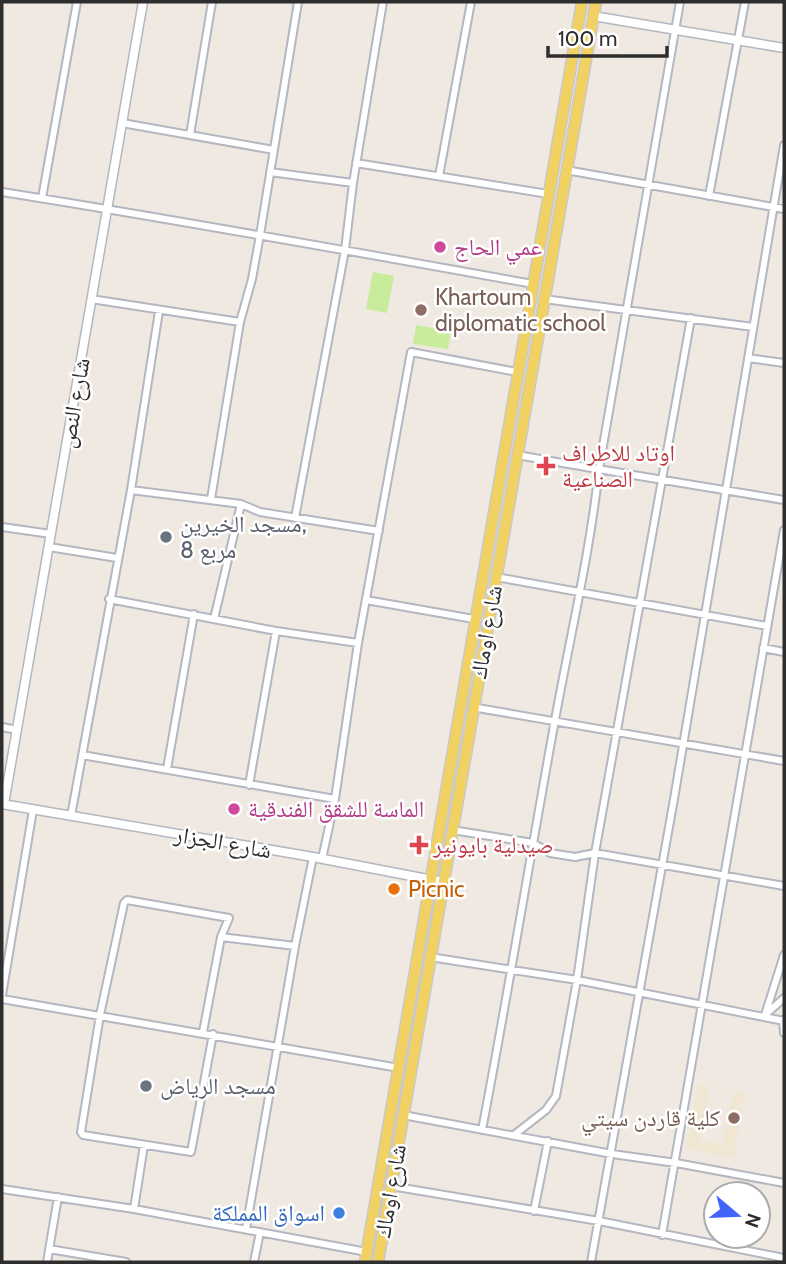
<svg xmlns="http://www.w3.org/2000/svg" width="786" height="1264" viewBox="0 0 786 1264" font-family="Cabin,'Noto Naskh Arabic',sans-serif">
  <style>
    .education { fill: #f0e6d1 }
    .pitch { fill: #c9ec9a }
    .lines { fill: none; stroke-linecap: round; stroke-linejoin: round }
    .minor-casing { stroke: #b4b7c1; stroke-width: 10 }
    .tertiary-casing { stroke: #b4b7c1; stroke-width: 11 }
    .primary-casing { stroke: #c9c9c9; stroke-width: 13 }
    .minor { stroke: #fff; stroke-width: 6 }
    .tertiary { stroke: #fff; stroke-width: 8 }
    .primary { stroke: #f2d163; stroke-width: 10 }
    .hotel-dot { fill: #d1479c; stroke: #fff; stroke-width: 2.5 }
    .education-dot { fill: #8d6e63; stroke: #fff; stroke-width: 2.5 }
    .health-dot { fill: #e0444e; stroke: #fff; stroke-width: 2.5 }
    .worship-dot { fill: #6b7280; stroke: #fff; stroke-width: 2.5 }
    .food-dot { fill: #e8710a; stroke: #fff; stroke-width: 2.5 }
    .shop-dot { fill: #3f7fe0; stroke: #fff; stroke-width: 2.5 }
    .labels { text-anchor: middle; dominant-baseline: central; stroke-width: 5; stroke-linejoin: round; paint-order: stroke }
    .hotel-label { font-size: 23px; fill: #b23c85; stroke: #fff; text-anchor: start }
    .education-label { font-size: 23px; fill: #785e54; stroke: #fff; text-anchor: start }
    .street-label { font-size: 23px; fill: #2e2e2e; stroke: #fff }
    .health-label { font-size: 23px; fill: #be3a42; stroke: #fff; text-anchor: start }
    .worship-label { font-size: 23px; fill: #5b616d; stroke: #fff; text-anchor: start }
    .food-label { font-size: 23px; fill: #c56008; stroke: #fff; text-anchor: start }
    .shop-label { font-size: 23px; fill: #366cbe; stroke: #fff; text-anchor: end }
  </style>
  <rect width="100%" height="100%" fill="#efe9e1"/>
  <path class="education" d="M698,1085L709,1087L700,1141L723,1145L733,1092L744,1094L733,1158L686,1149Z"/>
  <path class="pitch" d="M373,272L394,276L387,313L366,309Z
    M416,325L451,331L448,349L413,344Z"/>
  <g class="lines">
    <g class="minor-casing">
      <path id="minor" d="M122,123L274,150
        M190,135L212,2
        M356,163L548,194
        M566,170L784,209
        M270,172L353,183
        M439,176L471,2
        M2,192C179,220 356,252 533,284
        M709,196L745,2
        M42,198L77,2
        M91,299L240,322
        M544,299L753,327
        M748,358L784,363
        M517,455C606,471 695,485 784,500
        M131,490L241,504L260,512L379,531
        M211,499L240,322L252,279L260,235L298,2
        M295,518L345,250L353,183L383,2
        M2,527L51,534
        M49,547L117,558
        M496,577L767,626
        M109,599L276,631L358,643
        M366,600L474,619
        M214,619L241,504
        M763,648L784,652
        M472,707L784,761
        M2,727L17,730
        M82,755L335,799
        M167,769L194,614
        M249,785L276,631
        M71,816L131,490L159,311
        M452,830L533,843L550,853L575,857L595,853L784,886
        M322,859L335,799L358,643L411,352L517,372
        M430,957L577,980L784,1021
        M2,995L33,810
        M2,999L399,1068
        M766,1014L784,998
        M765,1015L784,955
        M783,1020L784,1033
        M203,1032L221,937
        M213,1034L191,1152L83,1135L81,1132L100,1015L124,903L127,900L229,918L221,937L295,946
        M403,1115L612,1154L676,1163L784,1183
        M482,1130C508,994 530,857 555,720C570,637 590,553 599,469L680,2
        M514,1135L546,1110L556,1096L577,980L595,853L691,318
        M391,1186L599,1221L784,1258
        M2,1189L134,1209L367,1252
        M134,1209L144,1145
        M534,1211L548,1141
        M246,1229L295,946L313,857
        M662,1235L784,530
        M49,1249L126,1262
        M47,1262L58,1197
        M254,1262L260,1232
        M591,1262L674,799L784,145"/>
    </g>
    <g class="tertiary-casing">
      <path id="tertiary" d="M593,16L784,48
        M2,804L313,857L443,882
        M4,804L143,2"/>
    </g>
    <g class="primary-casing">
      <path id="primary" d="M365,1262L582,2
        M378,1262L596,2"/>
    </g>
    <use href="#minor" class="minor"/>
    <use href="#tertiary" class="tertiary"/>
    <use href="#primary" class="primary"/>
  </g>
  <g class="hotel-dot">
    <circle cx="440" cy="247" r="7"/>
    <circle cx="234" cy="809" r="7"/>
  </g>
  <g class="education-dot">
    <circle cx="421" cy="310" r="7"/>
    <circle cx="734" cy="1118" r="7"/>
  </g>
  <g class="health-dot">
    <path d="M542.5 455.5h7v7h7v7h-7v7h-7v-7h-7v-7h7z"/>
    <path d="M415.5 834.5h7v7h7v7h-7v7h-7v-7h-7v-7h7z"/>
  </g>
  <g class="worship-dot">
    <circle cx="166" cy="537" r="7"/>
    <circle cx="146" cy="1086" r="7"/>
  </g>
  <circle class="food-dot" cx="394" cy="889" r="7"/>
  <circle class="shop-dot" cx="339" cy="1213" r="7"/>
  <g class="labels">
    <g class="hotel-label">
      <text x="454" y="247">عمي الحاج</text>
      <text x="248" y="809">الماسة للشقق الفندقية</text>
    </g>
    <g class="education-label">
      <text x="435" y="297">Khartoum<tspan x="435" dy="26">diplomatic school</tspan></text>
      <text x="720" y="1118" text-anchor="end">كلية قاردن سيتي</text>
    </g>
    <g class="street-label">
      <text transform="translate(74 403) rotate(-80)">شارع النص</text>
      <text transform="translate(486 632) rotate(-80)">شارع اوماك</text>
      <text transform="translate(223 842) rotate(10)">شارع الجزار</text>
      <text transform="translate(390 1191) rotate(-80)">شارع اوماك</text>
    </g>
    <g class="health-label">
      <text x="562" y="453">اوتاد للاطراف<tspan x="562" dy="26">الصناعية</tspan></text>
      <text x="433" y="845">صيدلية بايونير</text>
    </g>
    <g class="worship-label">
      <text x="180" y="524">مسجد الخيرين,<tspan x="180" dy="26">مربع 8</tspan></text>
      <text x="160" y="1086">مسجد الرياض</text>
    </g>
    <g class="food-label">
      <text x="408" y="889">Picnic</text>
    </g>
    <g class="shop-label">
      <text x="325" y="1213">اسواق المملكة</text>
    </g>
  </g>
  <rect width="786" height="1264" fill="none" stroke="#2e2e2e" stroke-width="7"/>
  <g transform="translate(737 1215) rotate(109)"><circle r="33" fill="#ffffff" stroke="#ababab" stroke-width="2"/>
  <path d="M0-5L12 26L0 18L-12 26Z" fill="#4264fb"/>
  <text y="-10" font-size="19" font-weight="bold" text-anchor="middle" fill="#2e2e2e">N</text>
  </g>
  <path d="M548 46v10h119v-10" fill="none" stroke="#2e2e2e" stroke-width="3.5"/>
  <text x="558" y="46" font-size="21" fill="#2e2e2e" stroke="#ffffff" stroke-width="5" paint-order="stroke">100 m</text>
</svg>
